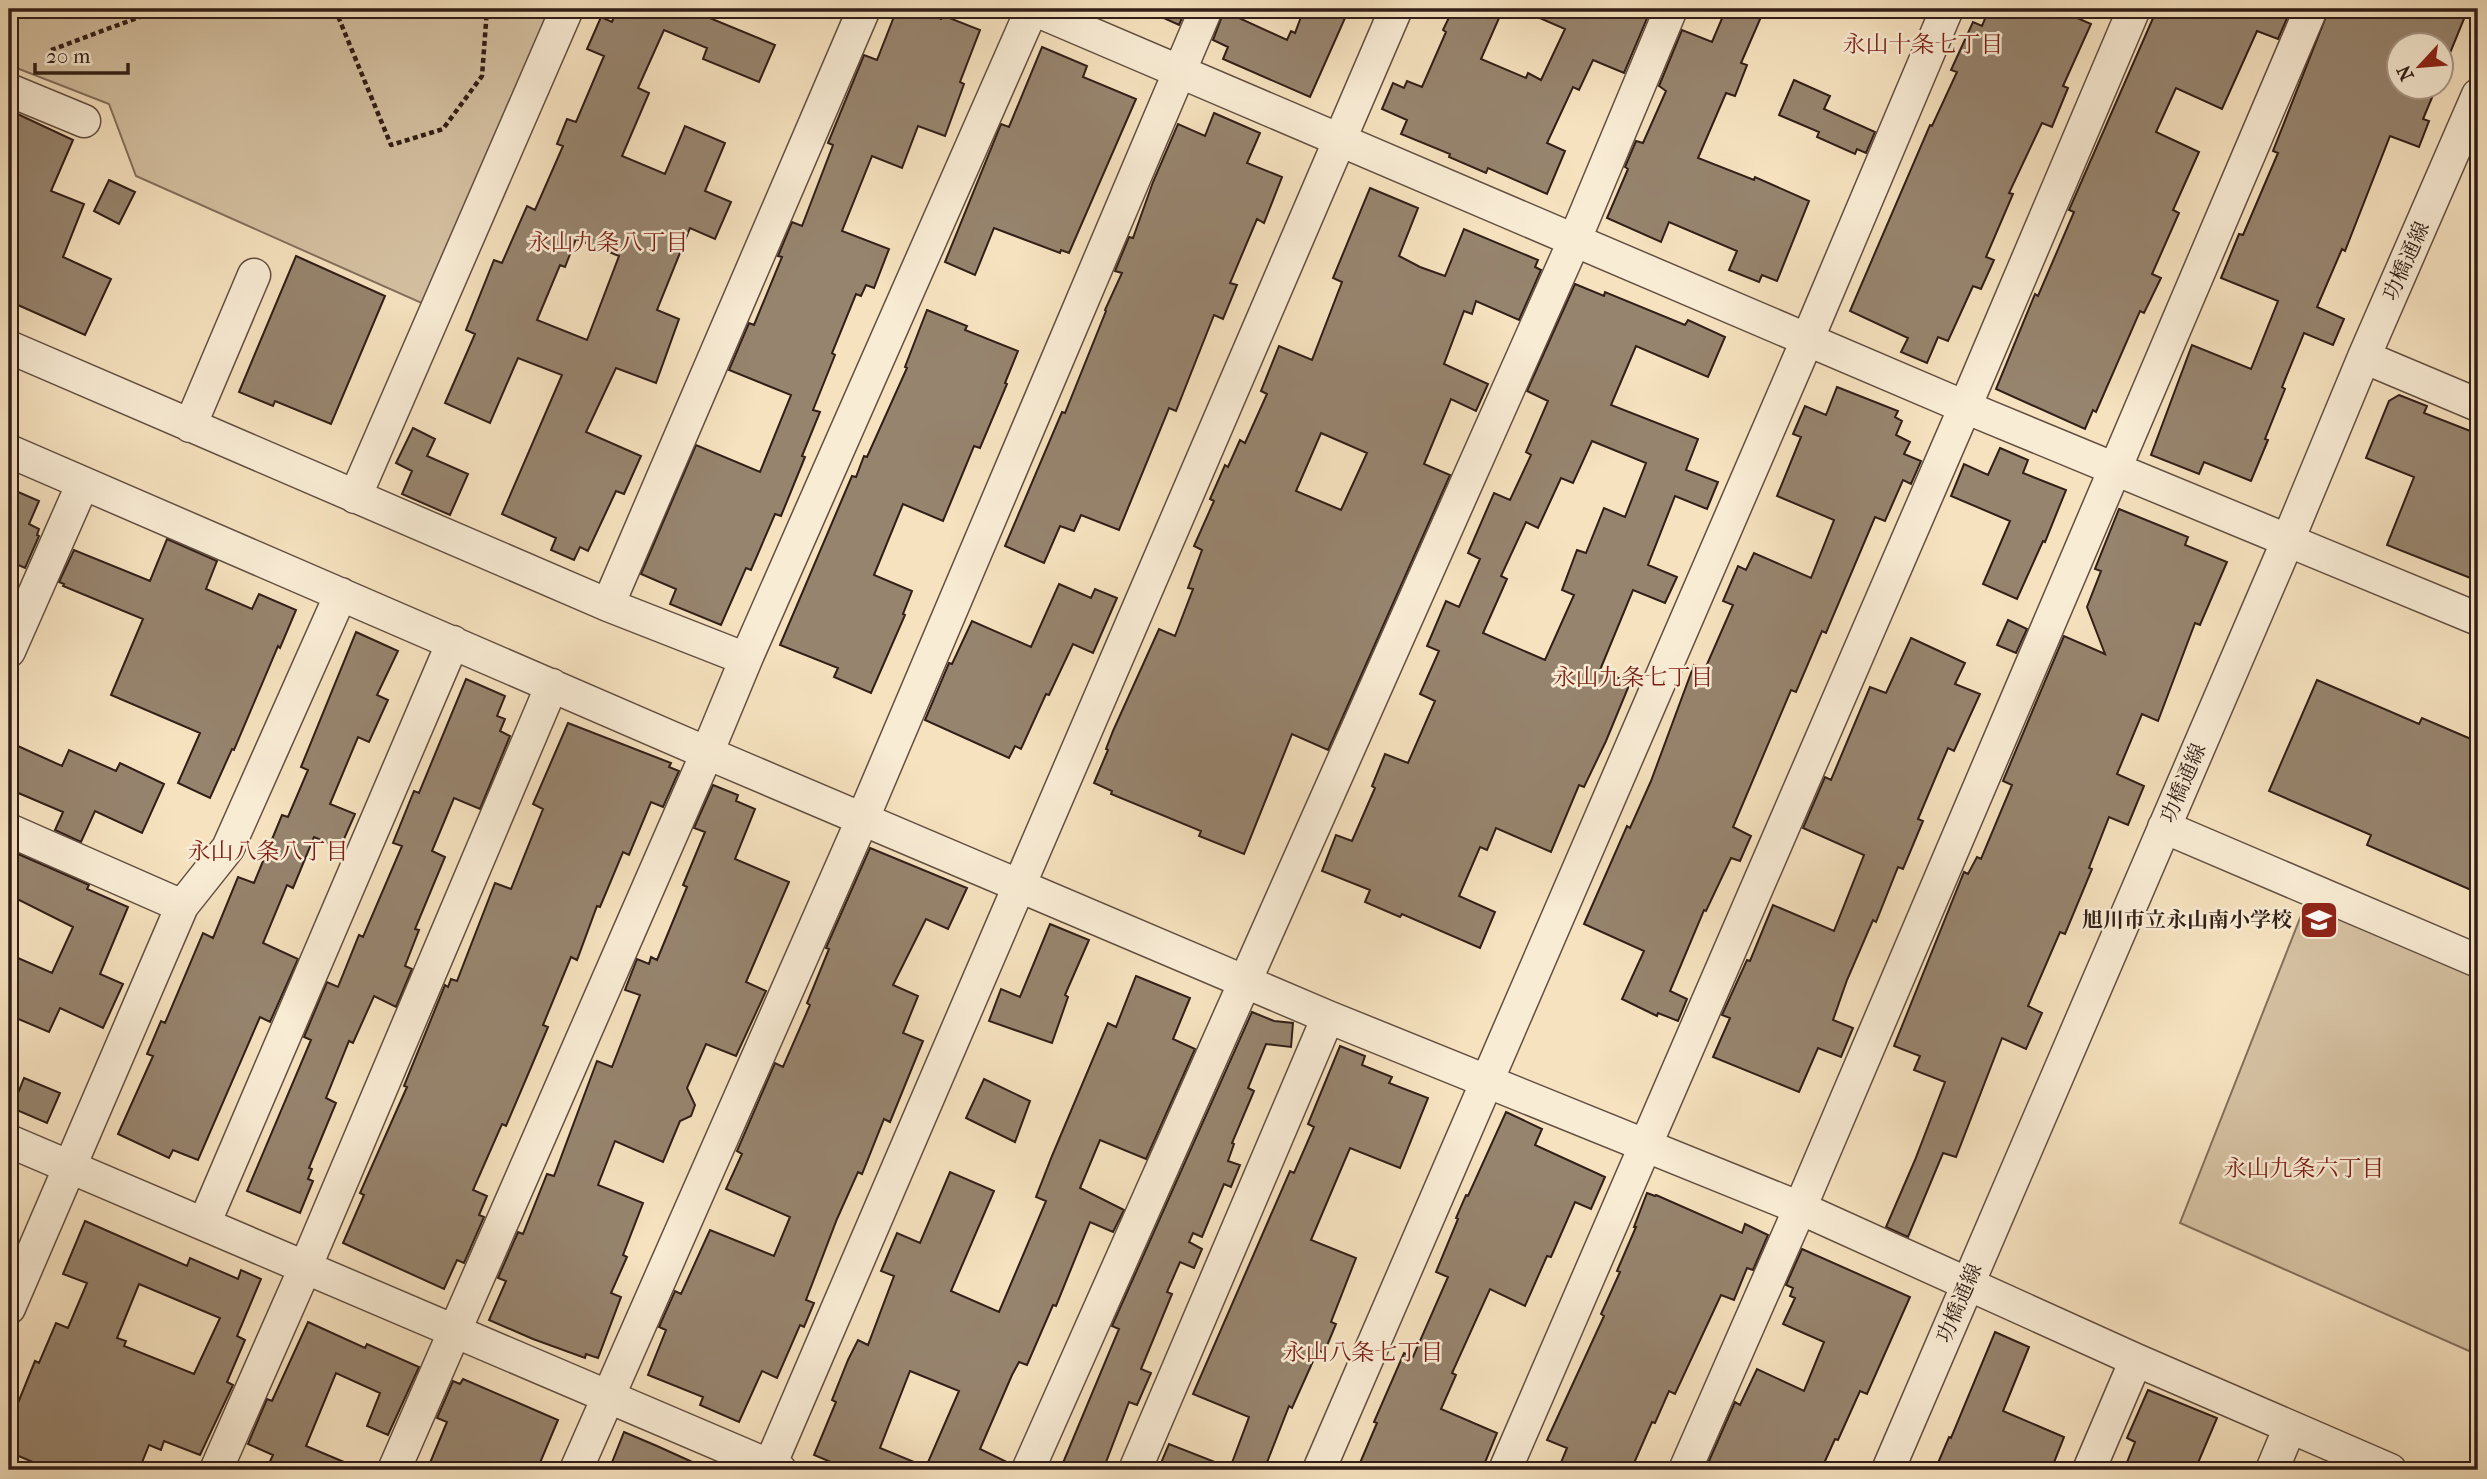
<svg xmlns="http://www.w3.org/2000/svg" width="2487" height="1479" viewBox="0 0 2487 1479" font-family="'IM FELL French Canon','Noto Serif JP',serif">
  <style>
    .green { fill: #d5c1a2; stroke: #83705c; stroke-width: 2 }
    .building { fill: #97846e; stroke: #311e17; stroke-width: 2; fill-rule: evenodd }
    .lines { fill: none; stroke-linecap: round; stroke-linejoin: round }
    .minor-casing { stroke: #624f41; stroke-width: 35 }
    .path { stroke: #311e17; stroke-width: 4.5; stroke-dasharray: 5 3.5; stroke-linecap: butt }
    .minor { stroke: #f9ecd5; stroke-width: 32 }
    .labels { text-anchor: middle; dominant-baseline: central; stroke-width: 5; stroke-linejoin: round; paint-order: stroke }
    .street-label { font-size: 21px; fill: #311e17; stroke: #f9ecd5 }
    .poi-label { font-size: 21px; font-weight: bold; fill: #311e17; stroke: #f9ecd5; text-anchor: end }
    .neighbourhood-label { font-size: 23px; fill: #7a1f14; stroke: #f9ecd5 }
  </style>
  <rect width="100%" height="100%" fill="#f6e2bf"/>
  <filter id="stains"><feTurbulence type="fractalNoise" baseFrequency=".00286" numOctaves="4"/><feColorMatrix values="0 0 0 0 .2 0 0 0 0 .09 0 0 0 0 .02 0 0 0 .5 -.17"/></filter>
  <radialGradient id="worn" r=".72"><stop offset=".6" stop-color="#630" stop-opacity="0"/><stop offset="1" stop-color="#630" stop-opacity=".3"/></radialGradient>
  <path class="green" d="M9,9H567L435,309L136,176L109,104L9,65Z
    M2306,903L2478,977V1355L2180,1223Z"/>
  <path class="building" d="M615,9H688L775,45L759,82L703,59L707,48L664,30L638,88L649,93L622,156L665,174L685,126L725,143L705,191L731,202L715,239L690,228L657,310L679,319L656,383L616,368L586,432L641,456L624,494L616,491L588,551L580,547L574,560L551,550L556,538L502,514L562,375L518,358L490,423L445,403L475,334L466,330L494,260L502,263L527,206L535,210L563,146L557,144L567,119L576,122L604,56L587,49L601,17L612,22L617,10ZM576,239L619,256L587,340L537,320L560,265L565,267Z
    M897,9H916L941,19L942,15L980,30L960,82L964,84L945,136L918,126L902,168L872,156L842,231L889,249L874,288L866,285L861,296L856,294L832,353L835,355L813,410L820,412L802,456L805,457L781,516L775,514L751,570L746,568L721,625L670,604L676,589L641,574L696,445L760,472L791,395L729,370L749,323L754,325L782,257L778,256L792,222L802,226L833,145L828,143L864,55L877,60Z
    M1144,9H1186L1179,25Z
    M1304,9H1349L1310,97L1223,59L1228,47L1213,40L1224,11L1287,40L1291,31L1295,33Z
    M1453,9H1503L1481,59L1526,78L1528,73L1541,80L1565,29L1519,9H1648L1646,15L1648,16L1624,73L1593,60L1579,90L1573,87L1547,143L1565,151L1547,194L1488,168L1486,173L1449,157L1450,154L1401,134L1407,120L1382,109L1393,83L1404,88L1407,81L1422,87L1446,32L1443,30Z
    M1726,9H1744L1761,17L1741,63L1747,65L1735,96L1726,93L1698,158L1754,180L1755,177L1809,201L1777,281L1762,275L1759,282L1729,270L1737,251L1669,222L1661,242L1607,218L1628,169L1625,167L1636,141L1643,143L1666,91L1659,86L1682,30L1712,42Z
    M1989,9H2057L2091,24L2063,86L2068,88L2052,127L2042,123L2009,193L2013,194L1986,257L1994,260L1981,289L1973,286L1948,341L1938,337L1927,363L1901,352L1908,338L1850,311L1930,125L1932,126L1957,72L1951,70L1973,22L1982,26Z
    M2157,9H2291L2278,39L2257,31L2222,109L2176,88L2156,132L2199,152L2173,210L2179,213L2152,274L2161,278L2144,313L2140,311L2096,412L2093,410L2085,429L1996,389L2035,294L2038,296L2074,212L2069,210Z
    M2329,9H2468L2441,75V46H2399V88H2436L2423,119L2429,121L2419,147L2390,136L2345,251L2342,249L2317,307L2344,319L2333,345L2304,333L2282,387L2285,389L2265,439L2268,440L2251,481L2204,462L2199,474L2151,455L2192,345L2251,369L2278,301L2221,278L2239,234L2243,235L2278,153L2273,151Z
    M1042,47L1087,66L1083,77L1136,99L1069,253L1061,250L1060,253L994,228L975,275L945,262L1001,124L1009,127Z
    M1794,80L1830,96L1824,109L1875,132L1866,153L1857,149L1855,154L1817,137L1819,132L1779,115Z
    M9,110L73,140L51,191L84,204L63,257L111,279L85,335L9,301Z
    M1214,113L1260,133L1247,163L1282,177L1264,223L1257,219L1230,283L1237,285L1223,319L1214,315L1176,411L1169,408L1119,530L1081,515L1074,531L1060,526L1044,563L1005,546L1062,412L1065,413L1106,311L1105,310L1122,273L1115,271L1129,237L1133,238L1153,182L1178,124L1205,136Z
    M109,180L135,192L119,224L94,211Z
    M1370,188L1418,208L1399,256L1420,267L1445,276L1464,229L1538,260L1535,267L1541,270L1519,320L1476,301L1472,314L1464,311L1444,364L1488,384L1476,411L1451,399L1424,464L1450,475L1328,750L1292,734L1244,854L1199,836L1201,831L1111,794L1112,791L1094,783L1108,750L1106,749L1113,731L1159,629L1175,636L1193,589L1188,588L1202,550L1194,546L1214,501L1210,499L1225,465L1228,467L1240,440L1245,443L1267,394L1261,391L1279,346L1312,360L1342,282L1333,278ZM1321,433L1367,453L1341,510L1296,491Z
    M296,256L385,296L331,424L275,401L273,406L239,392Z
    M1575,284L1604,296L1605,292L1685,325L1688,320L1725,337L1708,377L1636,346L1611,405L1698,439L1686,470L1718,482L1707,509L1675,496L1648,565L1677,577L1665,603L1633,590L1600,670L1630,683L1606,741L1584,787L1579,785L1551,852L1496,828L1487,850L1480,847L1459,896L1495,912L1480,948L1402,914L1400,917L1365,902L1370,890L1322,871L1336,835L1352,841L1375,788L1372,786L1385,754L1408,763L1435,701L1420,694L1439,651L1427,646L1446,601L1459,607L1480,559L1468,553L1494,493L1510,500L1531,455L1526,452L1548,401L1527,391ZM1592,441L1646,463L1625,517L1604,508L1586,553L1577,550L1562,590L1574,595L1545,660L1483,633L1507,579L1501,576L1526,522L1538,528L1561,478L1573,483Z
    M927,310L967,326L965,330L1018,351L1005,383L1007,384L980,448L974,446L943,521L903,504L874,575L912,591L903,614L905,615L871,693L834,677L838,668L780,645L852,476L856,477L864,456L867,457L907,368L905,367Z
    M1837,387L1898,411L1895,417L1902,421L1896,435L1910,442L1904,454L1921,461L1911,484L1903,480L1885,521L1875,517L1826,633L1822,631L1796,692L1791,690L1733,827L1751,836L1740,861L1731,858L1706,911L1704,910L1670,991L1687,999L1678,1021L1658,1013L1657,1016L1622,999L1644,951L1584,924L1627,826L1630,828L1651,781L1694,665L1705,669L1733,605L1723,601L1738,566L1746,570L1754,553L1811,578L1834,520L1777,496L1801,437L1793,434L1805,406L1826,415Z
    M2399,395L2427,406L2424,413L2478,434V581L2387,545L2414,477L2366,458L2389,401Z
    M413,428L435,439L427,456L468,474L450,515L402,494L412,471L396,463Z
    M2000,448L2028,460L2023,473L2066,490L2045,542L2043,541L2017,599L1983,584L2010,521L1951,496L1964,464L1988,475Z
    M9,488L39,501L29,524L39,529L37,535L39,536L25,568L14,563L10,572Z
    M2119,509L2188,537L2185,545L2227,562L2200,625L2195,623L2158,721L2142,714L2117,774L2144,786L2128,825L2109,817L2089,868L2092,869L2065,934L2060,932L2028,1006L2042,1013L2026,1049L2002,1038L1956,1157L1943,1153L1908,1237L1886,1227L1915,1160L1945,1082L1914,1070L1920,1056L1894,1046L1964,872L1968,874L1977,857L1981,859L2012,785L2003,781L2064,636L2105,654L2087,607L2101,571L2095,569Z
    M167,539L217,561L206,589L252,609L259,594L296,610L280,648L278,646L234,750L232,749L210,798L178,783L200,733L111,695L143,619L63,586L64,584L59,582L74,550L150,581Z
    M1059,584L1091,598L1095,589L1117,598L1093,653L1073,644L1049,695L1046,694L1021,749L1015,746L1009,758L925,720L949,663L952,664L972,621L1031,647Z
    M2008,620L2027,629L2016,653L1997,645Z
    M356,632L398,651L377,695L388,700L369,742L358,737L330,804L355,814L340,848L314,837L293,888L287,885L263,943L298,959L270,1022L260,1017L198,1160L173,1150L169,1158L118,1134L153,1056L147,1054L161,1021L165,1023L203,933L213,938L238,877L254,883L282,815L288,817L308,770L301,767Z
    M1911,638L1965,663L1955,684L1980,694L1954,751L1948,748L1918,819L1923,821L1903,869L1898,867L1876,922L1873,920L1847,980L1833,1020L1853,1028L1841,1057L1818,1048L1799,1092L1713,1057L1730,1018L1722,1015L1747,960L1750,961L1773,905L1834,931L1864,855L1803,828L1825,777L1831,780L1870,687L1886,693Z
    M466,679L505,696L497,716L505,719L500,731L510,736L480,809L454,798L432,851L445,857L415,929L419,930L405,966L412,969L396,1007L374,996L353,1043L349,1041L326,1098L336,1103L309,1168L312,1169L308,1179L313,1181L300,1213L247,1191L311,1040L304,1037L327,982L338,987L359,935L363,937L402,846L393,843L414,791L419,793Z
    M2317,680L2419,724L2422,718L2478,742V893L2367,845L2371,835L2269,791Z
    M568,723L671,763L669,767L679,771L663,807L651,802L629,855L623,852L600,907L597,906L577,960L571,957L543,1025L548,1027L529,1072L506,1126L502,1124L473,1190L487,1196L479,1215L484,1217L464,1263L457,1260L444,1289L343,1243L364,1195L360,1193L407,1087L404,1086L445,985L448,987L451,979L457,981L495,883L511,889L543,809L533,804Z
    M9,742L62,766L69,750L116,771L120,763L164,784L142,833L95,811L81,842L55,830L63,812L9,789Z
    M713,785L738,795L736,801L755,809L735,859L789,882L746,982L766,991L736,1056L706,1044L687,1088L695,1105L691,1116L680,1121L663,1162L615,1141L598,1185L643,1203L623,1255L627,1257L611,1293L621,1297L598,1358L586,1354L585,1358L533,1339L489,1320L506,1281L498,1278L518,1232L523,1234L547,1174L554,1176L597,1061L612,1067L640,995L625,990L637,959L649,964L651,957L657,960L687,887L683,885L705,832L694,828Z
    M870,848L967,888L948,929L926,919L893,985L918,996L903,1033L923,1041L890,1122L884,1119L862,1174L858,1172L837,1219L806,1300L814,1303L804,1327L800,1325L777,1378L762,1371L739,1422L700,1405L703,1397L648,1375L666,1330L659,1327L675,1291L681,1294L710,1230L774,1256L790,1217L726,1189L742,1154L737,1151L775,1063L783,1067L810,1005L807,1003L829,949L826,948Z
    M9,850L89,885L87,889L128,907L100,974L123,984L103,1028L60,1008L49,1032L9,1015V954L52,973L73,927L9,895Z
    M1050,924L1089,940L1065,995L1068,997L1052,1043L989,1021L1001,989L1020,997Z
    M1136,976L1190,998L1173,1039L1195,1049L1146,1159L1100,1140L1080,1188L1124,1210L1113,1232L1090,1222L1056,1306L1053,1305L1027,1365L1019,1362L1012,1375L980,1449L1011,1464L1010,1470H850L814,1455L836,1402L832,1400L848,1360L858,1340L868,1345L894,1276L881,1271L897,1233L920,1243L950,1172L994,1191L951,1291L999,1312L1046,1201L1036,1197L1052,1156L1108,1023L1116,1027ZM910,1371L959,1391L926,1467L880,1448Z
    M1252,1012L1274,1021L1293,1023L1291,1047L1266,1044L1248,1088L1254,1091L1232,1143L1234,1144L1228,1161L1240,1165L1231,1187L1224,1184L1202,1237L1193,1233L1189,1242L1202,1249L1194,1268L1180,1262L1167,1292L1172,1294L1141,1369L1151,1373L1137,1405L1129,1402L1103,1470H1060L1119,1329L1112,1326Z
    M1340,1046L1365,1056L1362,1065L1392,1077L1389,1083L1428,1098L1400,1168L1350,1148L1311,1240L1356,1258L1331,1322L1336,1324L1324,1353L1318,1350L1292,1408L1289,1406L1264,1470H1158L1169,1444L1230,1468L1249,1417L1193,1394L1290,1171L1294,1173L1314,1127L1308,1124Z
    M24,1078L60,1093L47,1123L12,1108Z
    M984,1079L1030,1101L1015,1142L966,1118Z
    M1506,1112L1542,1129L1535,1145L1605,1177L1591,1209L1575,1202L1551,1257L1547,1256L1525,1306L1490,1289L1452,1373L1456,1375L1441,1409L1497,1433L1482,1470H1357L1377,1423L1374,1422L1404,1353L1413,1357L1448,1277L1436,1272L1458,1219L1456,1218L1466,1195L1468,1196Z
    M1647,1193L1655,1196L1656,1195L1742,1233L1745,1224L1768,1235L1753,1270L1747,1268L1734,1300L1721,1295L1675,1394L1669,1391L1655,1423L1652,1422L1631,1470H1558L1567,1448L1547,1440L1604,1316L1601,1314L1620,1272L1617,1271L1636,1227H1634Z
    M85,1221L187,1266L190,1258L238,1279L241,1270L261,1279L237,1336L245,1340L227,1382L233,1385L200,1455L164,1441L161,1450L149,1445L139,1470H30L33,1462L9,1452V1425L35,1361L39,1363L56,1323L68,1328L87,1283L63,1274ZM139,1284L220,1318L194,1374L124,1346L126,1341L117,1338Z
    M1802,1249L1910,1297L1867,1394L1860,1391L1838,1440L1835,1439L1821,1470H1705L1735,1402L1740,1405L1757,1369L1804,1391L1824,1342L1783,1324L1795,1298L1790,1296L1793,1288L1786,1285Z
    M308,1322L365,1348L367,1344L419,1367L388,1435L367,1426L380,1393L336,1373L306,1446L363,1470H266L273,1455L248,1444L267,1399L272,1401Z
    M1995,1332L2029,1347L2003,1411L2064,1437L2051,1470H1935L1949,1437L1951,1438Z
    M463,1379L558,1420L537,1470H427L447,1422L437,1418L453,1381L460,1384Z
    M2148,1390L2217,1418L2195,1470H2124L2135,1442L2127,1438Z
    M624,1432L657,1446L710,1470H609Z"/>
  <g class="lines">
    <g class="minor-casing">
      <path id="minor" d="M1033,9L1965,407L2478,619
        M9,90L84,121
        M9,347L608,605L746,659
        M2364,357L2478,405
        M190,426L254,275
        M9,451L707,753L1328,1017L1800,1208L2136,1360L2390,1470
        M355,497L567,9
        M608,605L864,9
        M9,651L83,483
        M2164,827L2478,961
        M9,830L182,906
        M9,1141L780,1470
        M204,1224L453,642
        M9,1308L182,906L228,848L341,594
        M216,1470L305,1268L552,685
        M394,1470L707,753L746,659L1032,9
        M576,1470L863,818L1206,9
        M768,1470L1396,9
        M1028,1470L1575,239L1671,9
        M1135,1470L1328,1017
        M1319,1470L1808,338L1947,9
        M1505,1470L1965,407L2134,9
        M1685,1470L1800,1208L2311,9
        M1888,1470L2288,540L2364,357L2478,95
        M2089,1470L2136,1360
        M2272,1470L2290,1427"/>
    </g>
    <path class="path" d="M335,9L391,145L443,129L482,76L487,9
      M51,50L161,9"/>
    <use href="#minor" class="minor"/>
  </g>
  <defs>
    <g id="school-square" transform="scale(2.0125)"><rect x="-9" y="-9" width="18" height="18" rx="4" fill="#8f2418" stroke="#f9ecd5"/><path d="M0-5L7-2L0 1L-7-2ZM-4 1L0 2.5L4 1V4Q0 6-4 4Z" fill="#fff"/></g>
  </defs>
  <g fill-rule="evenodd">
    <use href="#school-square" x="2319" y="920"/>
  </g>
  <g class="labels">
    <g class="street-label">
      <text transform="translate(2406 261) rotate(-66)">功橋通線</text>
      <text transform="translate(2183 783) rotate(-67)">功橋通線</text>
      <text transform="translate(1959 1303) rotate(-67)">功橋通線</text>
    </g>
    <g class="poi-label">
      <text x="2292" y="920">旭川市立永山南小学校</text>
    </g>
    <g class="neighbourhood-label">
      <text x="1923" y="44">永山十条七丁目</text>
      <text x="608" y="242">永山九条八丁目</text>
      <text x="1633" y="677">永山九条七丁目</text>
      <text x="268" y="851">永山八条八丁目</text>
      <text x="2304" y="1168">永山九条六丁目</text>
      <text x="1363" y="1352">永山八条七丁目</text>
    </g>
  </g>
  <rect width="2487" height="1479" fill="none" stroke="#f6e2bf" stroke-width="35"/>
  <rect x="10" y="10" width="2466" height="1458" fill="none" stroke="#311e17" stroke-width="3.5"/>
  <rect x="18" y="18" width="2452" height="1444" fill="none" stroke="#311e17" stroke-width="2"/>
  <g transform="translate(2420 66) rotate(244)"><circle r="33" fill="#f9ecd5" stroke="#a99a89" stroke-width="2"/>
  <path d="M0-5L12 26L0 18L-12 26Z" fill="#8f2418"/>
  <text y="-10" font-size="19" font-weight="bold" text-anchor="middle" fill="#311e17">N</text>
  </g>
  <path d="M35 63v10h93v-10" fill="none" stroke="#311e17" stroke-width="3.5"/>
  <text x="46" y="63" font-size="21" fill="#311e17" stroke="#f9ecd5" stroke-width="5" paint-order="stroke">20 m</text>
  <rect width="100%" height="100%" filter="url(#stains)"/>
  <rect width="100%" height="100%" fill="url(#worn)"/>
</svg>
